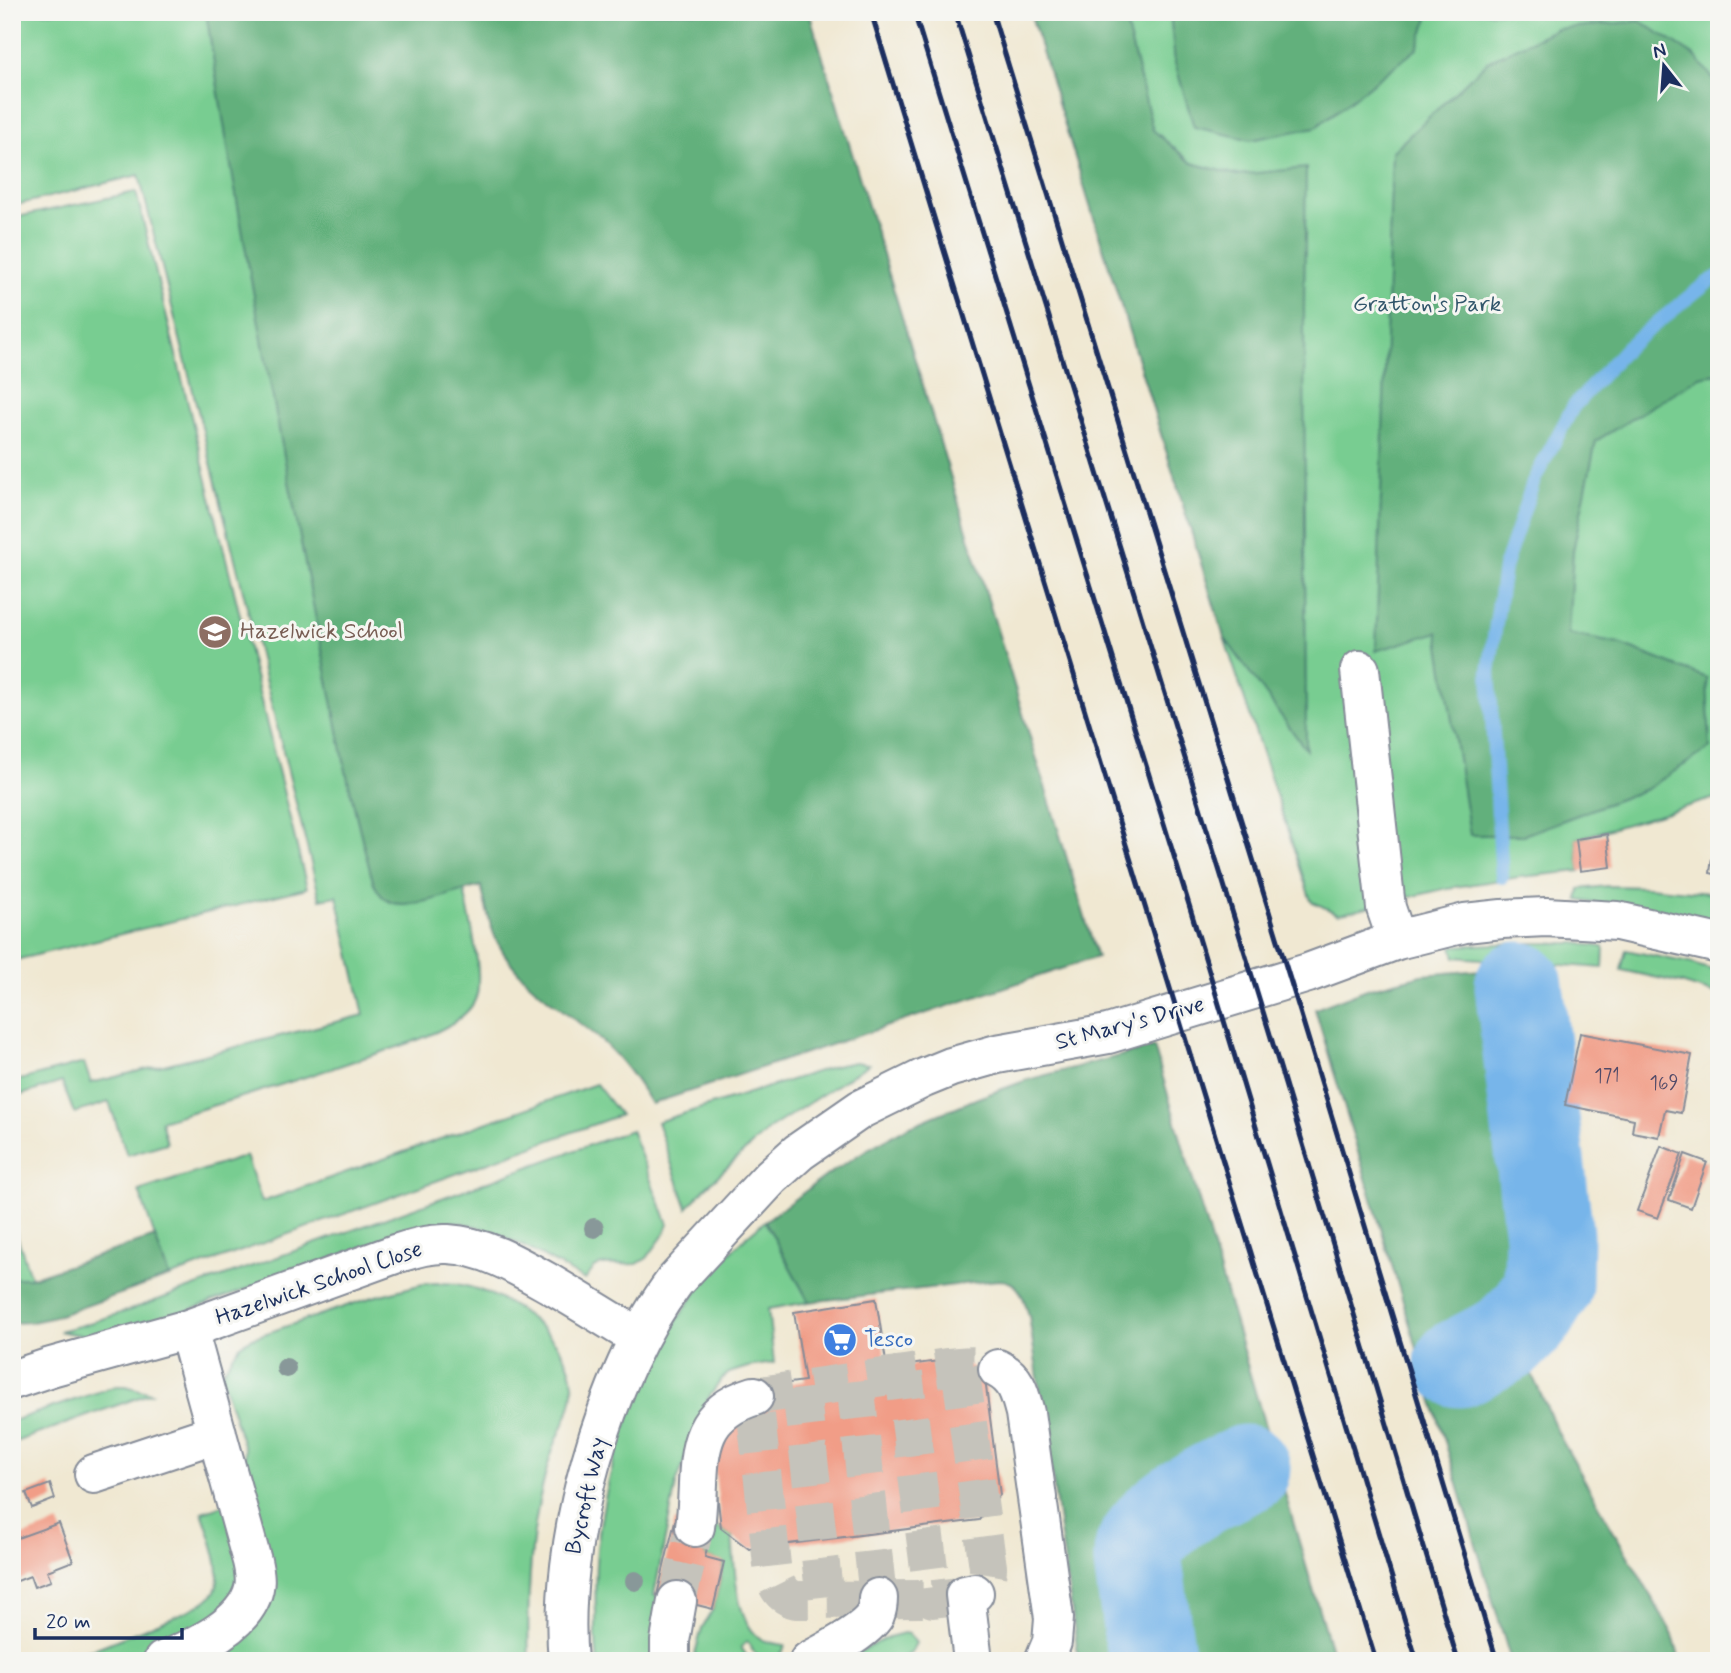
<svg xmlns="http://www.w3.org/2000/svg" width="1731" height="1673" viewBox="0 0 1731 1673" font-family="Mynerve,sans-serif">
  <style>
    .green { fill: #78cd91; stroke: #4a7e78; stroke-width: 2 }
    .forest { fill: #62b07b; stroke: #3e706c; stroke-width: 2 }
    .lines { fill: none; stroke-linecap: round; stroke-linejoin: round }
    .stream { stroke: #77b5ea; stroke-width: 14 }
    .river { stroke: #77b5ea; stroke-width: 89 }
    .building { fill: #f19d87 }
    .minor-tunnel { stroke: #c5c3bb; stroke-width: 38; stroke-dasharray: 38 19; stroke-linecap: butt }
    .minor-casing { stroke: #868c98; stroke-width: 42 }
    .minor { stroke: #fff; stroke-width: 38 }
    .rail { stroke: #1b2f5e; stroke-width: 5 }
    .tree { fill: #889899 }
    .labels { text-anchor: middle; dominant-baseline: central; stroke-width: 6; stroke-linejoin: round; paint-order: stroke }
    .number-label { font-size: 19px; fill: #504a68 }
    .park-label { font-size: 23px; fill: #32566b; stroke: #f6f6f2 }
    .education-label { font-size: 23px; fill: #785e54; stroke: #f6f6f2; text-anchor: start }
    .street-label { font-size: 23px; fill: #1b2f5e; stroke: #f6f6f2 }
    .shop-label { font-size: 23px; fill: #366cbe; stroke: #f6f6f2; text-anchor: start }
  </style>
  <rect width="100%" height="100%" fill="#f6f6f2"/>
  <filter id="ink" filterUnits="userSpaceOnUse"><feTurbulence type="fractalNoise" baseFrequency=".0143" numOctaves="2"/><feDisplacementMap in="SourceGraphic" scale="14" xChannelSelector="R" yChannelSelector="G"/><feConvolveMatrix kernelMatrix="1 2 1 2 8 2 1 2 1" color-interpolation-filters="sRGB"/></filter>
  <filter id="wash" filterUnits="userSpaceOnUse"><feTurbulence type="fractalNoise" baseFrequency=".00686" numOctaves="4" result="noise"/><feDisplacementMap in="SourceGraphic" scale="28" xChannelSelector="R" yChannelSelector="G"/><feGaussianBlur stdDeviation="1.57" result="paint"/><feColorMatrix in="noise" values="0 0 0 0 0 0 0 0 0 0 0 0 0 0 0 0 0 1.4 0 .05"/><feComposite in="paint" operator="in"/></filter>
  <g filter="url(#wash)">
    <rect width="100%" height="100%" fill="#f0e8d2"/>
    <path class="green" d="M12,12H242L489,885L464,890C469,915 485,979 475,1000C470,1012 455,1022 444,1028C416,1043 384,1051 354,1061C290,1083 225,1102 161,1121L167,1143L127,1155L109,1102L74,1113L62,1082L12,1098V1082L84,1063L91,1083L364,1015L337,896L320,899L139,175L12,206Z
      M1030,12H1719V797L1576,839L1580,871L1520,877L1448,888L1338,914L1311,901L1224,637Z
      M136,192L307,888L12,961V218Z
      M1608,886L1648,887L1719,894V927L1578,900L1580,889Z
      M1521,943H1575L1604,947L1603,968L1455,957L1452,946Z
      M1626,950L1689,963L1719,972V995L1681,983L1621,970Z
      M855,1062L869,1064L769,1129L707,1186L687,1208L657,1122L835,1066Z
      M596,1084L620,1115L169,1277L139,1191L246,1156L262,1202Z
      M631,1130L668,1224L665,1233L647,1258L637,1264L600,1265L594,1268L585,1280C550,1261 489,1222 450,1222C435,1222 421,1227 407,1231L138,1329C107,1334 90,1339 59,1331L83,1325L127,1311Z
      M12,1221L31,1278H12Z
      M765,1221L809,1302L768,1309L774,1363L748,1367L729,1373L721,1380L708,1399L676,1484L654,1595L668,1598L658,1661H598C595,1645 596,1629 596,1613C595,1592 595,1570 597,1549C610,1429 669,1297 765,1221Z
      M436,1283C444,1283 453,1283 462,1285C505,1294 568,1335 573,1383C575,1406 561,1428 553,1449C547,1465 543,1484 539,1501C529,1553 527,1607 529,1661H60C94,1650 127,1636 160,1622C174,1616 191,1611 204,1602C210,1598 215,1593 217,1586C222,1565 209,1533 202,1512L248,1497L244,1448L224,1385L222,1372L241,1344L255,1337L373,1297L423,1284Z
      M116,1386H126L151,1393L12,1443V1421Z
      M713,1524L732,1536C735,1565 734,1624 763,1640C769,1643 778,1644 785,1645L783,1652L773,1661H761L747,1642L741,1647L750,1661H693L702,1628L713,1609L724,1563L705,1557Z
      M904,1633L909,1634L916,1643C914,1646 913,1650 910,1653C897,1665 858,1661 841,1661L889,1637Z"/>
    <path class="forest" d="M206,12H809L1097,957L651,1104C638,1082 625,1063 606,1045C570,1011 521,988 498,943C489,926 486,905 481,886C456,891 427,905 401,904C394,904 387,901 382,896C372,886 370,868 366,855C359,827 352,799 346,771C296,519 245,266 206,12Z
      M1030,12H1123L1153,130L1192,163L1237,175L1306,168L1304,309L1306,750L1224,637Z
      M1170,12H1430L1417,49L1316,127L1251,140L1194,127L1175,63Z
      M1640,21L1695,56L1719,86V373L1700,377L1596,441L1573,551L1568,634L1619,644L1707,678L1710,748L1647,789L1524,835H1470L1438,632L1376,651L1392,152L1488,61L1556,29Z
      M1482,970L1534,973L1565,1231L1567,1258L1560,1292L1570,1323L1525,1359L1560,1437L1673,1635L1680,1661H1511L1315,1009L1367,989L1422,975Z
      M1154,1047L1334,1661H1079L1029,1316C1024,1298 1020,1280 998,1280L809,1302L765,1221L826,1176L866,1150L908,1127L978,1098L1027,1080Z
      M155,1237L169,1277L51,1318L32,1322L12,1323V1278H31Z"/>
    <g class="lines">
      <path class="stream" d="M1502,877L1489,672L1504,568L1534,480L1573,407L1627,347L1705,284L1719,276"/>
      <path class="river" d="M1459,1363L1507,1338L1530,1315L1548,1285L1549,1235L1519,986
        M1152,1661L1139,1570C1138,1563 1137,1556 1139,1549C1152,1514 1215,1483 1246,1469"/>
    </g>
    <g id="blocks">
      <path class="building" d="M1607,834L1611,867L1580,871L1576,839Z
        M1713,850L1719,851V875L1710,873Z
        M1580,1033L1692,1055L1681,1113L1665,1110L1659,1137L1632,1132L1634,1119L1565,1105Z
        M1661,1146L1682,1154L1658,1218L1637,1211Z
        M1685,1154L1707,1162L1691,1208L1669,1200Z
        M876,1299L887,1368L961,1358L985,1379L1000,1495L979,1520L749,1549L721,1528L710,1427L729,1391L805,1381L794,1312Z
        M50,1484L55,1499L32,1508L26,1493Z
        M675,1521L711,1530L705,1557L724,1562L713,1609L657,1595Z
        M59,1523L73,1561L47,1571L51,1581L34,1587L30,1576L12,1583V1540Z"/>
    </g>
  </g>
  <g filter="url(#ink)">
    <use href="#blocks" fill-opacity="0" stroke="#868c98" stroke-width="2"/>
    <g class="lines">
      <path class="minor-tunnel" d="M960,1367L988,1567C988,1579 984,1586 974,1593
        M904,1374L754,1396L772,1565C774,1582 778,1595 796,1600L933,1599
        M855,1381L878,1598
        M801,1389L825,1600
        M959,1596L933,1599L904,1374C932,1370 973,1360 998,1369
        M677,1601L695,1527"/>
      <g class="minor-casing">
        <path id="minor" d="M1360,670L1386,908L1397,940
          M998,1369C1017,1379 1020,1394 1025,1413L1054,1618L1052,1642L1044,1661
          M12,1380L51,1367L188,1329L395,1254C412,1249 430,1243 448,1244C486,1246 520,1267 552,1285C581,1302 610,1320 639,1338
          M94,1474L217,1433
          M695,1527C703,1471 685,1417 754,1396
          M163,1661C195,1647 246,1625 254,1588C256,1579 254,1570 252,1561L188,1329
          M568,1661C557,1544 604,1375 675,1281L771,1177L799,1152L861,1109L924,1078L951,1067L997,1054L1108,1034L1308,973L1397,940L1465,923L1502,919L1546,917L1617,921L1719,944
          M670,1661V1641L677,1601
          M809,1661C826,1652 866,1631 875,1615C877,1610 878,1604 878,1598
          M973,1661L965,1595L974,1593"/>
      </g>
      <use href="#minor" class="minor"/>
      <path class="rail" d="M871,12L1376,1661
        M914,12L1190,908L1417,1661
        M955,12L1269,1031L1458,1661
        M992,12L1301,1015L1497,1661"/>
    </g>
    <g class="tree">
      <circle cx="594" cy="1228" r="10"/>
      <circle cx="286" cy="1368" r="10"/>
      <circle cx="635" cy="1581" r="10"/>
    </g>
  </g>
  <defs>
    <g id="school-disc" transform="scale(1.75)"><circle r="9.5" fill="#8d6e63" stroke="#f6f6f2"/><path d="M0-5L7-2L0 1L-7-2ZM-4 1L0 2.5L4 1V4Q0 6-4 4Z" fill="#fff"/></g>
    <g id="supermarket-disc" transform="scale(1.75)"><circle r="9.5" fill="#3f7fe0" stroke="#f6f6f2"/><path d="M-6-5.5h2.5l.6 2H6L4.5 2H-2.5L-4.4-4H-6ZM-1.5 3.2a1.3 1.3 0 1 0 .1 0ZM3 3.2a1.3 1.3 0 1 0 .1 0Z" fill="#fff"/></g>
  </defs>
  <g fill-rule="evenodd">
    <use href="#school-disc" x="215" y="632"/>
    <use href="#supermarket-disc" x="840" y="1340"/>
  </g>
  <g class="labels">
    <g class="number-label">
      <text x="1607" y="1076">171</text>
      <text x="1664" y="1083">169</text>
    </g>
    <g class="park-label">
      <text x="1427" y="305">Gratton's Park</text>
    </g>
    <g class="education-label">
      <text x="240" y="632">Hazelwick School</text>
    </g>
    <g class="street-label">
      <text transform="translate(1130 1024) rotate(-15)">St Mary's Drive</text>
      <text transform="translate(319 1284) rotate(-19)">Hazelwick School Close</text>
      <text transform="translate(587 1496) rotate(-77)">Bycroft Way</text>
    </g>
    <g class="shop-label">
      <text x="864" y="1340">Tesco</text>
    </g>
  </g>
  <rect width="1731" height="1673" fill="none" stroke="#f6f6f2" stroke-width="42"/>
  <g transform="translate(1664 66) rotate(343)" stroke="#f6f6f2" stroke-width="5" paint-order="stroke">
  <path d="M0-5L12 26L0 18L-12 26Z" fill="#1b2f5e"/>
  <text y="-10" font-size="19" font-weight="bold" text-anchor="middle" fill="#1b2f5e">N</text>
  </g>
  <path d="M35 1628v10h147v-10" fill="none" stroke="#1b2f5e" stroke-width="3.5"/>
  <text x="46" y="1628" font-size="21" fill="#1b2f5e" stroke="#f6f6f2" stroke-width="5" paint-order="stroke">20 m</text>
</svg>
